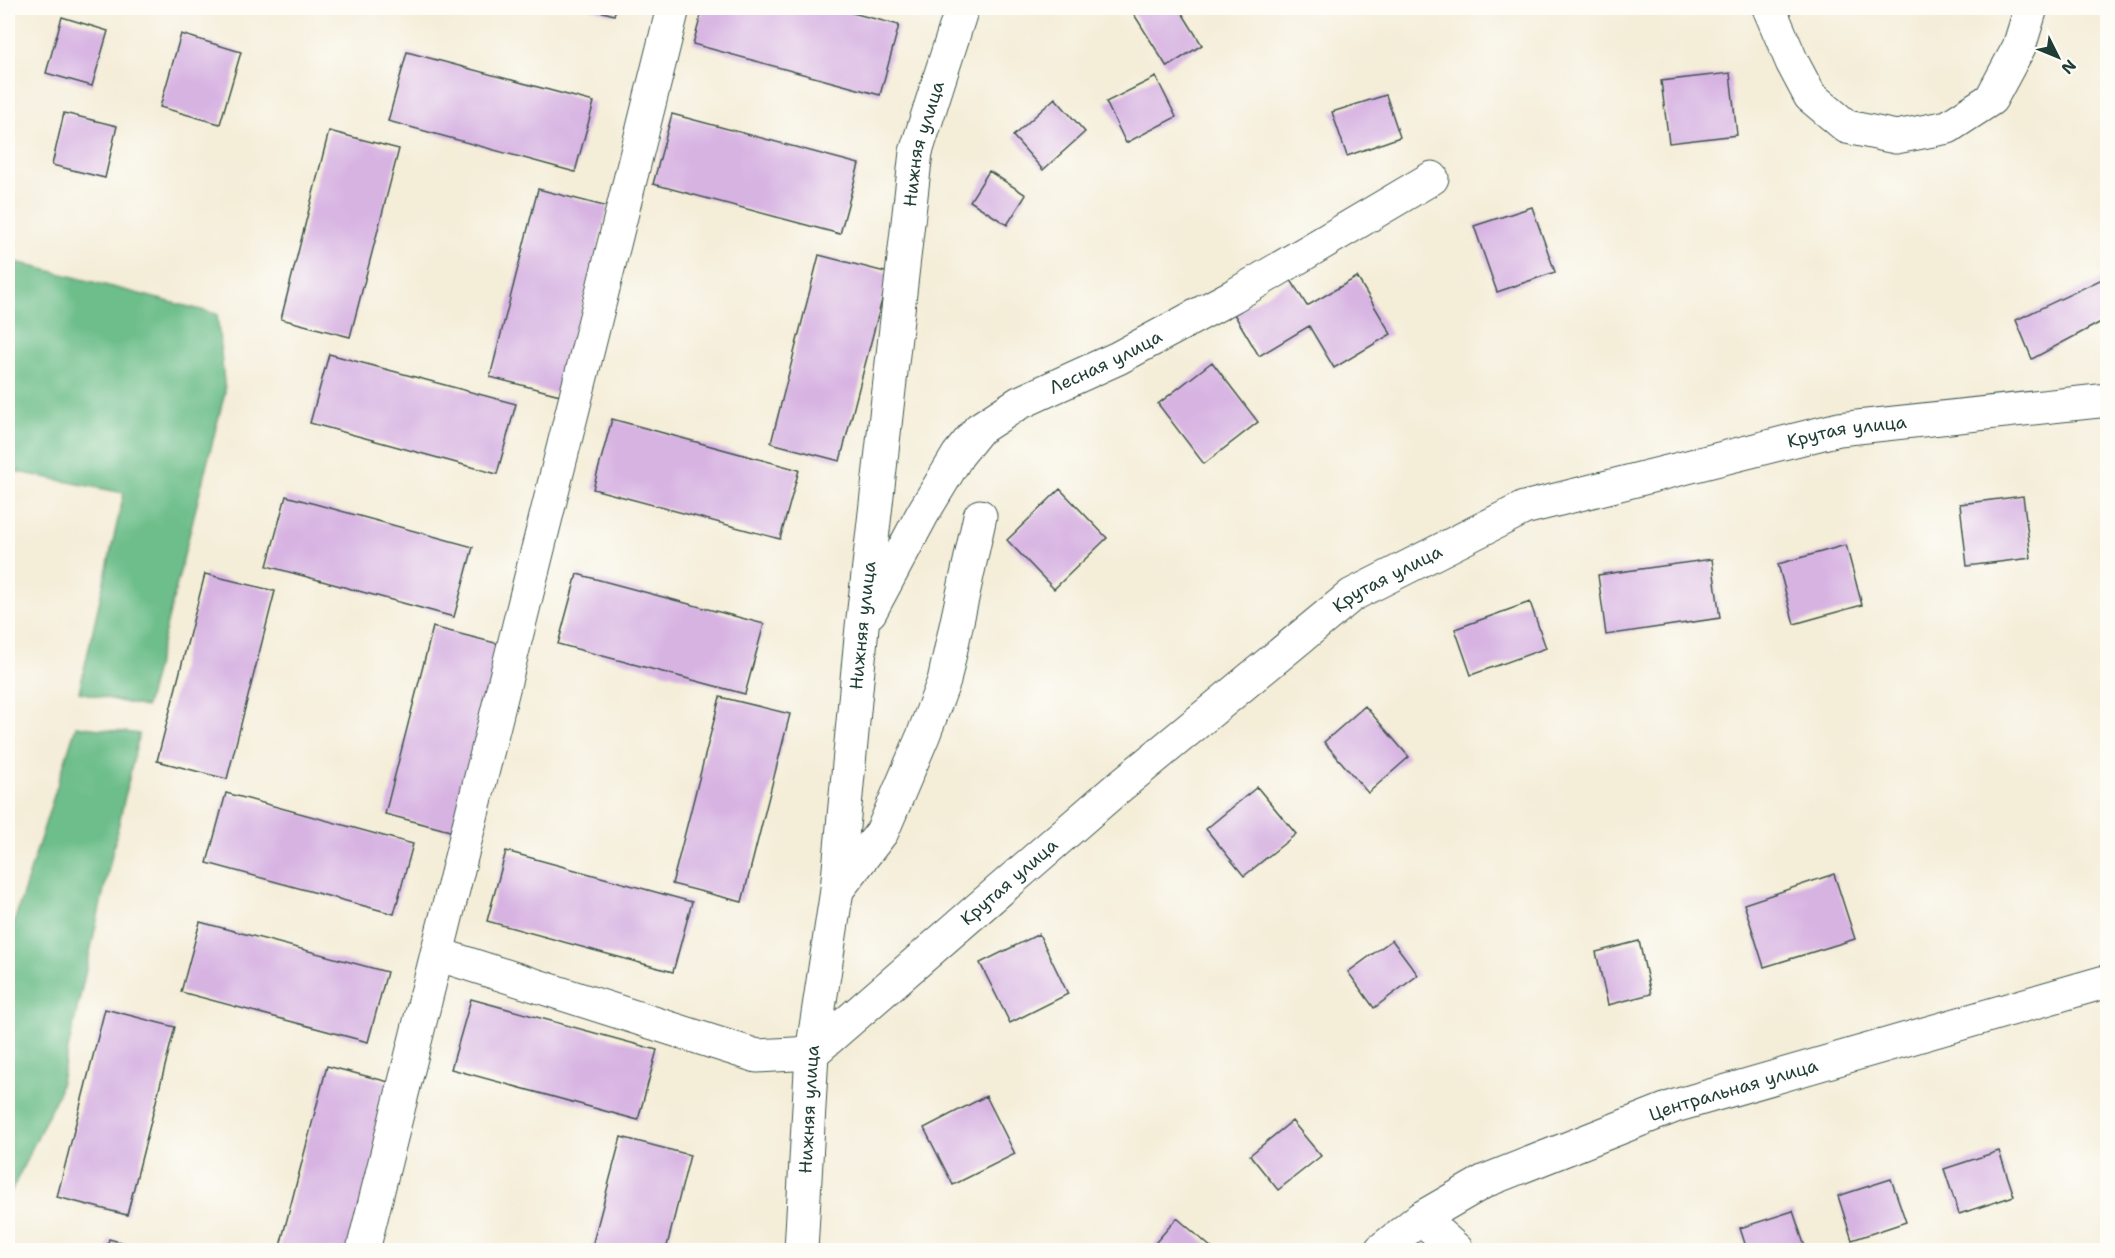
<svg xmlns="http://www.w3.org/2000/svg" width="2115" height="1258" viewBox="0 0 2115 1258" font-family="'Shantell Sans',sans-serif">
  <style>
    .forest { fill: #6dbe8a; stroke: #467e5f; stroke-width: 1.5 }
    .building { fill: #d7b3e2 }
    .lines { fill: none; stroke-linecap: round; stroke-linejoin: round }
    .minor-casing { stroke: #3f574d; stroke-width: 35 }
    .minor { stroke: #fff; stroke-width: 33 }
    .labels { text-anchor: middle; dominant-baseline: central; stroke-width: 6; stroke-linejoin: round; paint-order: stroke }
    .street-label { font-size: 18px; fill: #1f3d34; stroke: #fdfcf7 }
  </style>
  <rect width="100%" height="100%" fill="#fdfcf7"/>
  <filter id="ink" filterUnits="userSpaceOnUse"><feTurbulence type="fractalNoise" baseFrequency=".0167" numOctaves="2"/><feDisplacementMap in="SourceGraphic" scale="12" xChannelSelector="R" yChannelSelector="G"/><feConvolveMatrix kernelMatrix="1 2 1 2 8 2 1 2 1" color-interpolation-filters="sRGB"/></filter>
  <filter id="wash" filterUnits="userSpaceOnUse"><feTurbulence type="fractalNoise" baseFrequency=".008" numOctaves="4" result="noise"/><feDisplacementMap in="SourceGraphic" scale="24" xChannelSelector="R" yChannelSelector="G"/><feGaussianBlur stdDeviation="1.35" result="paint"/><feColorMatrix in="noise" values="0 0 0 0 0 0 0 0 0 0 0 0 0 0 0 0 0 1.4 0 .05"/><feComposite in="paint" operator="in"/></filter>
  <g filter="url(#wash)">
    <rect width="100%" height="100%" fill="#f4edd8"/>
    <path class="forest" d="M8,260L217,314L225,392L146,707L79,692L124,493L8,470Z
      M76,726L139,734L58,1094L8,1198V941Z"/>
    <g id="blocks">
      <path class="building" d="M589,8H616L614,15Z
        M703,8H833L899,25L880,95L693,44Z
        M1130,8H1179L1202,45L1167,67Z
        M62,17L108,31L92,86L46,73Z
        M181,34L241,52L220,124L160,107Z
        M407,52L594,102L575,172L388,121Z
        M1730,73L1737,135L1669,143L1661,81Z
        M1156,77L1176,117L1126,143L1106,102Z
        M1386,95L1400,137L1347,156L1332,112Z
        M1055,98L1085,132L1043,170L1013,136Z
        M64,113L117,126L105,178L52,165Z
        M672,114L859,164L840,234L653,184Z
        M329,131L399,149L350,337L281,319Z
        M989,171L1026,195L1007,225L970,201Z
        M538,189L608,207L560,395L490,377Z
        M1532,207L1555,272L1497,292L1474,226Z
        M819,255L889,273L840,461L771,443Z
        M1357,277L1391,334L1334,368L1309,326L1259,356L1234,314L1291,280L1307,306Z
        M2102,279L2108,283V328L2101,322L2032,359L2016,320Z
        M329,354L516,404L497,474L310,423Z
        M1212,362L1258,422L1204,464L1158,404Z
        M612,419L799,470L780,539L593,489Z
        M1060,489L1107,538L1054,589L1007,540Z
        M286,496L473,547L454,617L267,566Z
        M2023,496L2031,558L1967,566L1960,504Z
        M1846,545L1862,605L1794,624L1778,564Z
        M1712,559L1720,618L1606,635L1598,575Z
        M205,574L275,591L227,779L157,761Z
        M577,574L764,624L745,694L558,644Z
        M1530,602L1546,648L1471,675L1455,629Z
        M433,627L503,645L454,832L385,814Z
        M720,697L790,714L742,902L672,884Z
        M1365,706L1409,757L1368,793L1324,742Z
        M1257,787L1296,834L1244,876L1206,829Z
        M226,793L413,844L394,914L207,863Z
        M506,851L692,902L673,972L487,921Z
        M1834,874L1855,939L1764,967L1744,904Z
        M200,922L387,972L368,1042L181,992Z
        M1039,934L1068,994L1010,1023L980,963Z
        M1392,940L1418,975L1374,1008L1348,972Z
        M1639,941L1651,994L1608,1005L1596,952Z
        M471,999L657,1050L638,1120L451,1069Z
        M105,1009L175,1027L127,1215L57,1197Z
        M327,1066L397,1084L353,1250H279Z
        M986,1096L1015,1154L953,1185L924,1128Z
        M1292,1121L1321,1156L1278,1190L1250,1155Z
        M621,1137L690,1155L666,1250H591Z
        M1999,1151L2014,1196L1959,1214L1944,1169Z
        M1891,1179L1906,1222L1852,1240L1838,1196Z
        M1793,1211L1806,1250H1747L1740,1228Z
        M1177,1218L1213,1249L1212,1250H1149Z
        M109,1239L149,1250H106Z"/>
    </g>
  </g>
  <g filter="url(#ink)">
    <use href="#blocks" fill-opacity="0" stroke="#3f574d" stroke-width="1.5"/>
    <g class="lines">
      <g class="minor-casing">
        <g id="minor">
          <path d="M1769,8L1792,62L1810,96L1847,127L1896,137L1948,127L1991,99L2019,47L2031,8"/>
          <path id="s1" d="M870,612L923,513L958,455L979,429L1019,403L1118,358L1233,296L1432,178"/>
          <path d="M837,890L882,832L923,736L944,681L980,516"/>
          <path id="s2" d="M437,954L757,1056L812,1053L1114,791L1352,595L1524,508L1839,429L2108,400"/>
          <path d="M1421,1218L1457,1250"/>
          <path d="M363,1250L673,8"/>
          <path id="s3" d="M801,1250L812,1053L837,890L862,627L916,152L962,8"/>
          <path id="s4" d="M1381,1250L1421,1218L1485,1181L1675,1106L2108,981"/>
        </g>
      </g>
      <use href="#minor" class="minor"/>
    </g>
  </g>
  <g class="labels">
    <g class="street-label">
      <text stroke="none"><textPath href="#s3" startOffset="1114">Нижняя улица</textPath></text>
      <text stroke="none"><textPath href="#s1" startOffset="357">Лесная улица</textPath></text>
      <text stroke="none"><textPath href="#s2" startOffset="1624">Крутая улица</textPath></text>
      <text stroke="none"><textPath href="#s2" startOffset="1138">Крутая улица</textPath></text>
      <text stroke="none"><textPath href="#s3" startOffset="628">Нижняя улица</textPath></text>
      <text stroke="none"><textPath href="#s2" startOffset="652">Крутая улица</textPath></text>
      <text stroke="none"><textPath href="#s4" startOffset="390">Центральная улица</textPath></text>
      <text stroke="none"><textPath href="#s3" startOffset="141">Нижняя улица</textPath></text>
    </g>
  </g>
  <rect width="2115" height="1258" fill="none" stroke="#fdfcf7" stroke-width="30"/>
  <g transform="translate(2058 57) rotate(133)" stroke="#fdfcf7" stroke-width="4.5" paint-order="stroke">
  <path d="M0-4.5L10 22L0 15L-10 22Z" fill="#1f3d34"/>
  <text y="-9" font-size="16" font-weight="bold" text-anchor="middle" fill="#1f3d34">N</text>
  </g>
</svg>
